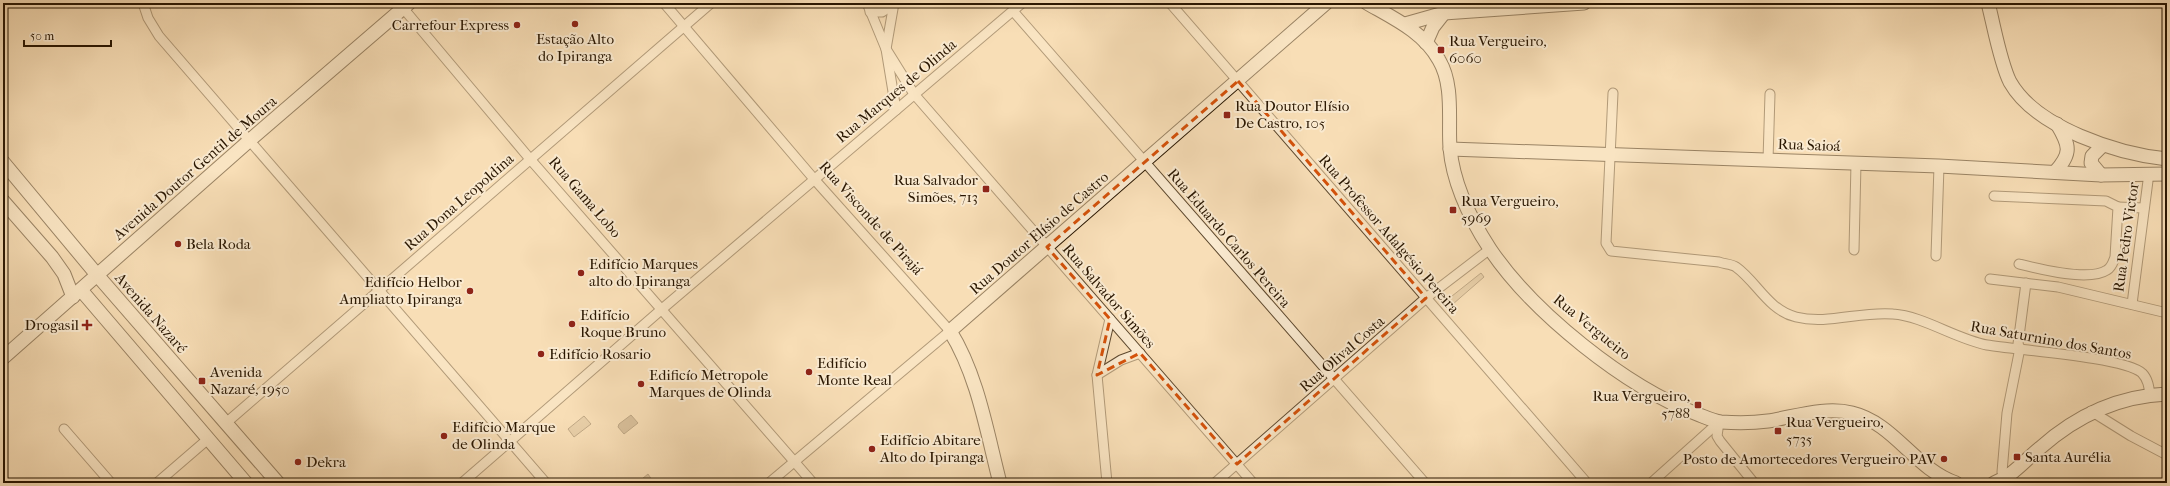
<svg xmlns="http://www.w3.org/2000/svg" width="2170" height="486" font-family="'IM FELL French Canon',serif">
  <rect width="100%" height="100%" fill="#f8deb7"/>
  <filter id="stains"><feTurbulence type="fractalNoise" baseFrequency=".005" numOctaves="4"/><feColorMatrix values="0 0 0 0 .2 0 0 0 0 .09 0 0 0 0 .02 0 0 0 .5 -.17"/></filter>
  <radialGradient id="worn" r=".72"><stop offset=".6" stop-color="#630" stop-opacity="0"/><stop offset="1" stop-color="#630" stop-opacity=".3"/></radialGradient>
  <g fill="#d5bc98" stroke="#7f694c">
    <path d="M1481 273 1484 277 1453 304 1447 300Z"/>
    <path d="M584 416 591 424 574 437 568 429Z"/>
  </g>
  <g fill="#b29a79" stroke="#7b6549">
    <path d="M631 415 638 423 624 434 618 427 619 424Z"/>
    <path d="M648 474 654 483H637Z"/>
  </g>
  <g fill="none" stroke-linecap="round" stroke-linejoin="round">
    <defs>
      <g id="street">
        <path d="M143 3 148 18 159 36 546 483"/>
        <path d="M664 3 814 179 950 331 769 483"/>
        <path d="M867 3 886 49 914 94 1253 483"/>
        <path d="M894 3 886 49 896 110"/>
        <path d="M1170 3 1587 483"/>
        <path d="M403 8 530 159 813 483"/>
        <path d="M1013 11 1425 483"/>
        <path d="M870 12H882L893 5"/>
        <path d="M1613 93 1606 243 1611 251 1719 262C1724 264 1732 264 1736 267 1757 282 1768 310 1796 317 1828 325 1860 311 1893 314 1923 316 1956 339 1987 345 2016 350 2124 357 2142 373 2148 379 2149 387 2150 395"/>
        <path d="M1768 160 1770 94"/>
        <path d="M1994 196 2106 201 2118 207 2115 257C2113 262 2112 267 2107 270 2089 282 2039 269 2019 264"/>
        <path d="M2118 207 2144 208"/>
        <path d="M1854 250 1856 163"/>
        <path d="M1936 256 1939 166"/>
        <path d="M1990 279 2058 287 2167 313"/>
        <path d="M2132 304 2149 173"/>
        <path d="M1097 375 1121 360 1140 353"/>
        <path d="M2091 411 2131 436 2167 455"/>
        <path d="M1719 422 1717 436 1720 441 1754 483"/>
        <path d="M226 423 711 3"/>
        <path d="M64 429 111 483"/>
        <path d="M2004 479 2002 472 2007 413 2020 348 2018 344 2026 283"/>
        <path d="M157 483 208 439"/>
        <path d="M462 483 662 309 1022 3"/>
        <path d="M1107 483 1097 375 1110 319"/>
        <path d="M1215 483 1426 298 1490 249"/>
        <path d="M1651 483 1719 422"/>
      </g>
      <g id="secondary">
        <path d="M1367 3C1393 18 1424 32 1439 60 1454 85 1448 120 1450 148 1453 183 1471 220 1490 249 1533 313 1626 387 1697 414 1705 417 1713 421 1721 422 1737 423 1753 423 1768 421 1794 417 1825 406 1852 413 1894 423 1915 469 1956 483"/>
        <path d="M1988 3C1994 26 2000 62 2010 82 2036 128 2118 154 2167 159"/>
        <path d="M1405 24 1444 13 1584 3"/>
        <path d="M1426 43 1433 27 1444 13"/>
        <path d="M1450 149 1939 166 2101 175 2167 174"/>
        <path d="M3 162 98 276 278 483"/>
        <path d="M2055 172C2072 153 2070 146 2057 124"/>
        <path d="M2101 175 2091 163 2092 156 2102 146"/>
        <path d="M3 201 52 257 64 274 73 297"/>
        <path d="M81 290 246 483"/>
        <path d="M3 358 250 140 409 3"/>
        <path d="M1000 483C987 433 978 376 950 331L1326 3"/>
        <path d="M1994 483C2014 475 2024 461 2040 448 2076 416 2118 396 2167 394"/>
      </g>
    </defs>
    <use href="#street" stroke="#5d482e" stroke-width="11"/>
    <use href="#secondary" stroke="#291601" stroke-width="15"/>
    <use href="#street" stroke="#faead0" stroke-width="9"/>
    <use href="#secondary" stroke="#faead0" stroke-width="13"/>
  </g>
  <path d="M0 0H2170V486H0ZM1238 81 1426 298 1237 464 1140 353 1097 375 1110 319 1047 247Z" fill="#f8deb7" fill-opacity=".55" fill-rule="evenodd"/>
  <path fill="none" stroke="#d5520b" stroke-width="3" stroke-dasharray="8 5" stroke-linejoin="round" d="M1238 81 1426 298 1237 464 1140 353 1097 375 1110 319 1047 247Z"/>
  <g fill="#8f2418" stroke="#faead0" stroke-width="1.5">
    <circle cx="575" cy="24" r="4"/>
    <circle cx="517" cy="25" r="4"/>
    <rect x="1437" y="46" width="8" height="8" rx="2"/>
    <rect x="1223" y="111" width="8" height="8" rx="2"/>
    <rect x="982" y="185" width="8" height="8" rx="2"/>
    <rect x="1449" y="206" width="8" height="8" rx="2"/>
    <circle cx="178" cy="244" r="4"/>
    <circle cx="581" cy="273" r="4"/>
    <circle cx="470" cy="291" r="4"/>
    <circle cx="572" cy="324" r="4"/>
    <path d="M85 319h4v4h4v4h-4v4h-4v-4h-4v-4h4z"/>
    <circle cx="541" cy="354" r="4"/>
    <circle cx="809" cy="372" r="4"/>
    <rect x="198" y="377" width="8" height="8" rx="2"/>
    <circle cx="641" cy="384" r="4"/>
    <rect x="1694" y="401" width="8" height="8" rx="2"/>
    <rect x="1774" y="427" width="8" height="8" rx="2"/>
    <circle cx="444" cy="436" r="4"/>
    <circle cx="872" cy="449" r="4"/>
    <rect x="2013" y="453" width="8" height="8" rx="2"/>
    <circle cx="1944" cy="459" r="4"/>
    <circle cx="298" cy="462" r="4"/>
  </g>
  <g text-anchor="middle" stroke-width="4" stroke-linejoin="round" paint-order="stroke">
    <g font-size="15" fill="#291601" stroke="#faead0" text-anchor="start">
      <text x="509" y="30" text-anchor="end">Carrefour Express</text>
      <text x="575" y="44" text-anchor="middle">Estação Alto<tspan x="575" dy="17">do Ipiranga</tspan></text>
      <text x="1449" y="46">Rua Vergueiro,<tspan x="1449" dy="17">6060</tspan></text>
      <text x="1235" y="111">Rua Doutor Elísio<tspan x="1235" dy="17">De Castro, 105</tspan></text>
      <text x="978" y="185" text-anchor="end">Rua Salvador<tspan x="978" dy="17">Simões, 713</tspan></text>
      <text x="1461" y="206">Rua Vergueiro,<tspan x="1461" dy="17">5969</tspan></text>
      <text x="186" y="249">Bela Roda</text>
      <text x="589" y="269">Edifício Marques<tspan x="589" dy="17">alto do Ipiranga</tspan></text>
      <text x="462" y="287" text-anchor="end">Edifício Helbor<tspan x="462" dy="17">Ampliatto Ipiranga</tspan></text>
      <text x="580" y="320">Edifício<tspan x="580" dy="17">Roque Bruno</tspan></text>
      <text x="79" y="330" text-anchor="end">Drogasil</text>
      <text x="549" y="359">Edifício Rosario</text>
      <text x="817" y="368">Edifício<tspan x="817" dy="17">Monte Real</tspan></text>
      <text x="210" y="377">Avenida<tspan x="210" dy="17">Nazaré, 1950</tspan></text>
      <text x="649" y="380">Edificío Metropole<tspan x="649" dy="17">Marques de Olinda</tspan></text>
      <text x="1690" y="401" text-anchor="end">Rua Vergueiro,<tspan x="1690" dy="17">5788</tspan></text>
      <text x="1786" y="427">Rua Vergueiro,<tspan x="1786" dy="17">5735</tspan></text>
      <text x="452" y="432">Edifício Marque<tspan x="452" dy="17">de Olinda</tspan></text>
      <text x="880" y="445">Edifício Abitare<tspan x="880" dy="17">Alto do Ipiranga</tspan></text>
      <text x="2025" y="462">Santa Aurélia</text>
      <text x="1936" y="464" text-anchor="end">Posto de Amortecedores Vergueiro PAV</text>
      <text x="306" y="467">Dekra</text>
    </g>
    <g font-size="15" fill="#291601" stroke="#faead0">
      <text transform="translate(896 91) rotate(-40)" y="5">Rua Marques de Olinda</text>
      <text transform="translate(1809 145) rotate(2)" y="5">Rua Saioá</text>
      <text transform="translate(195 168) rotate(-41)" y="5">Avenida Doutor Gentil de Moura</text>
      <text transform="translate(585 197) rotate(49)" y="5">Rua Gama Lobo</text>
      <text transform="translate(459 202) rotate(-41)" y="5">Rua Dona Leopoldina</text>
      <text transform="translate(871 218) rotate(48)" y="5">Rua Visconde de Pirajá</text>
      <text transform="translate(1039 233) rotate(-41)" y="5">Rua Doutor Elísio de Castro</text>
      <text transform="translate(1389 234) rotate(49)" y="5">Rua Professor Adalgésio Pereira</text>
      <text transform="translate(2126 237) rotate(-82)" y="5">Rua Pedro Victor</text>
      <text transform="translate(1229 238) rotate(49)" y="5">Rua Eduardo Carlos Pereira</text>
      <text transform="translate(1109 296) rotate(49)" y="5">Rua Salvador Simões</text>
      <text transform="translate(151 313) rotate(49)" y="5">Avenida Nazaré</text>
      <text transform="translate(1592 327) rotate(39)" y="5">Rua Vergueiro</text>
      <text transform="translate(2051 340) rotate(10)" y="5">Rua Saturnino dos Santos</text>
      <text transform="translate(1342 354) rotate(-41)" y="5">Rua Olival Costa</text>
    </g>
  </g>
  <rect width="2170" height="486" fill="none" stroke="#f8deb7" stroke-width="16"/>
  <rect x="4" y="4" width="2162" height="478" fill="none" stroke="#291601" stroke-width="2"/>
  <rect x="8" y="8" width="2154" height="470" fill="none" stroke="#291601"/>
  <path d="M24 40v6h87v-6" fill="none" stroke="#291601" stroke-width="2"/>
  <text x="30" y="40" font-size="12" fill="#291601" stroke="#faead0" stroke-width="3" paint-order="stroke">50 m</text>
  <rect width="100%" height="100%" filter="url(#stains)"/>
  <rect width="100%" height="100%" fill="url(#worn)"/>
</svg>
